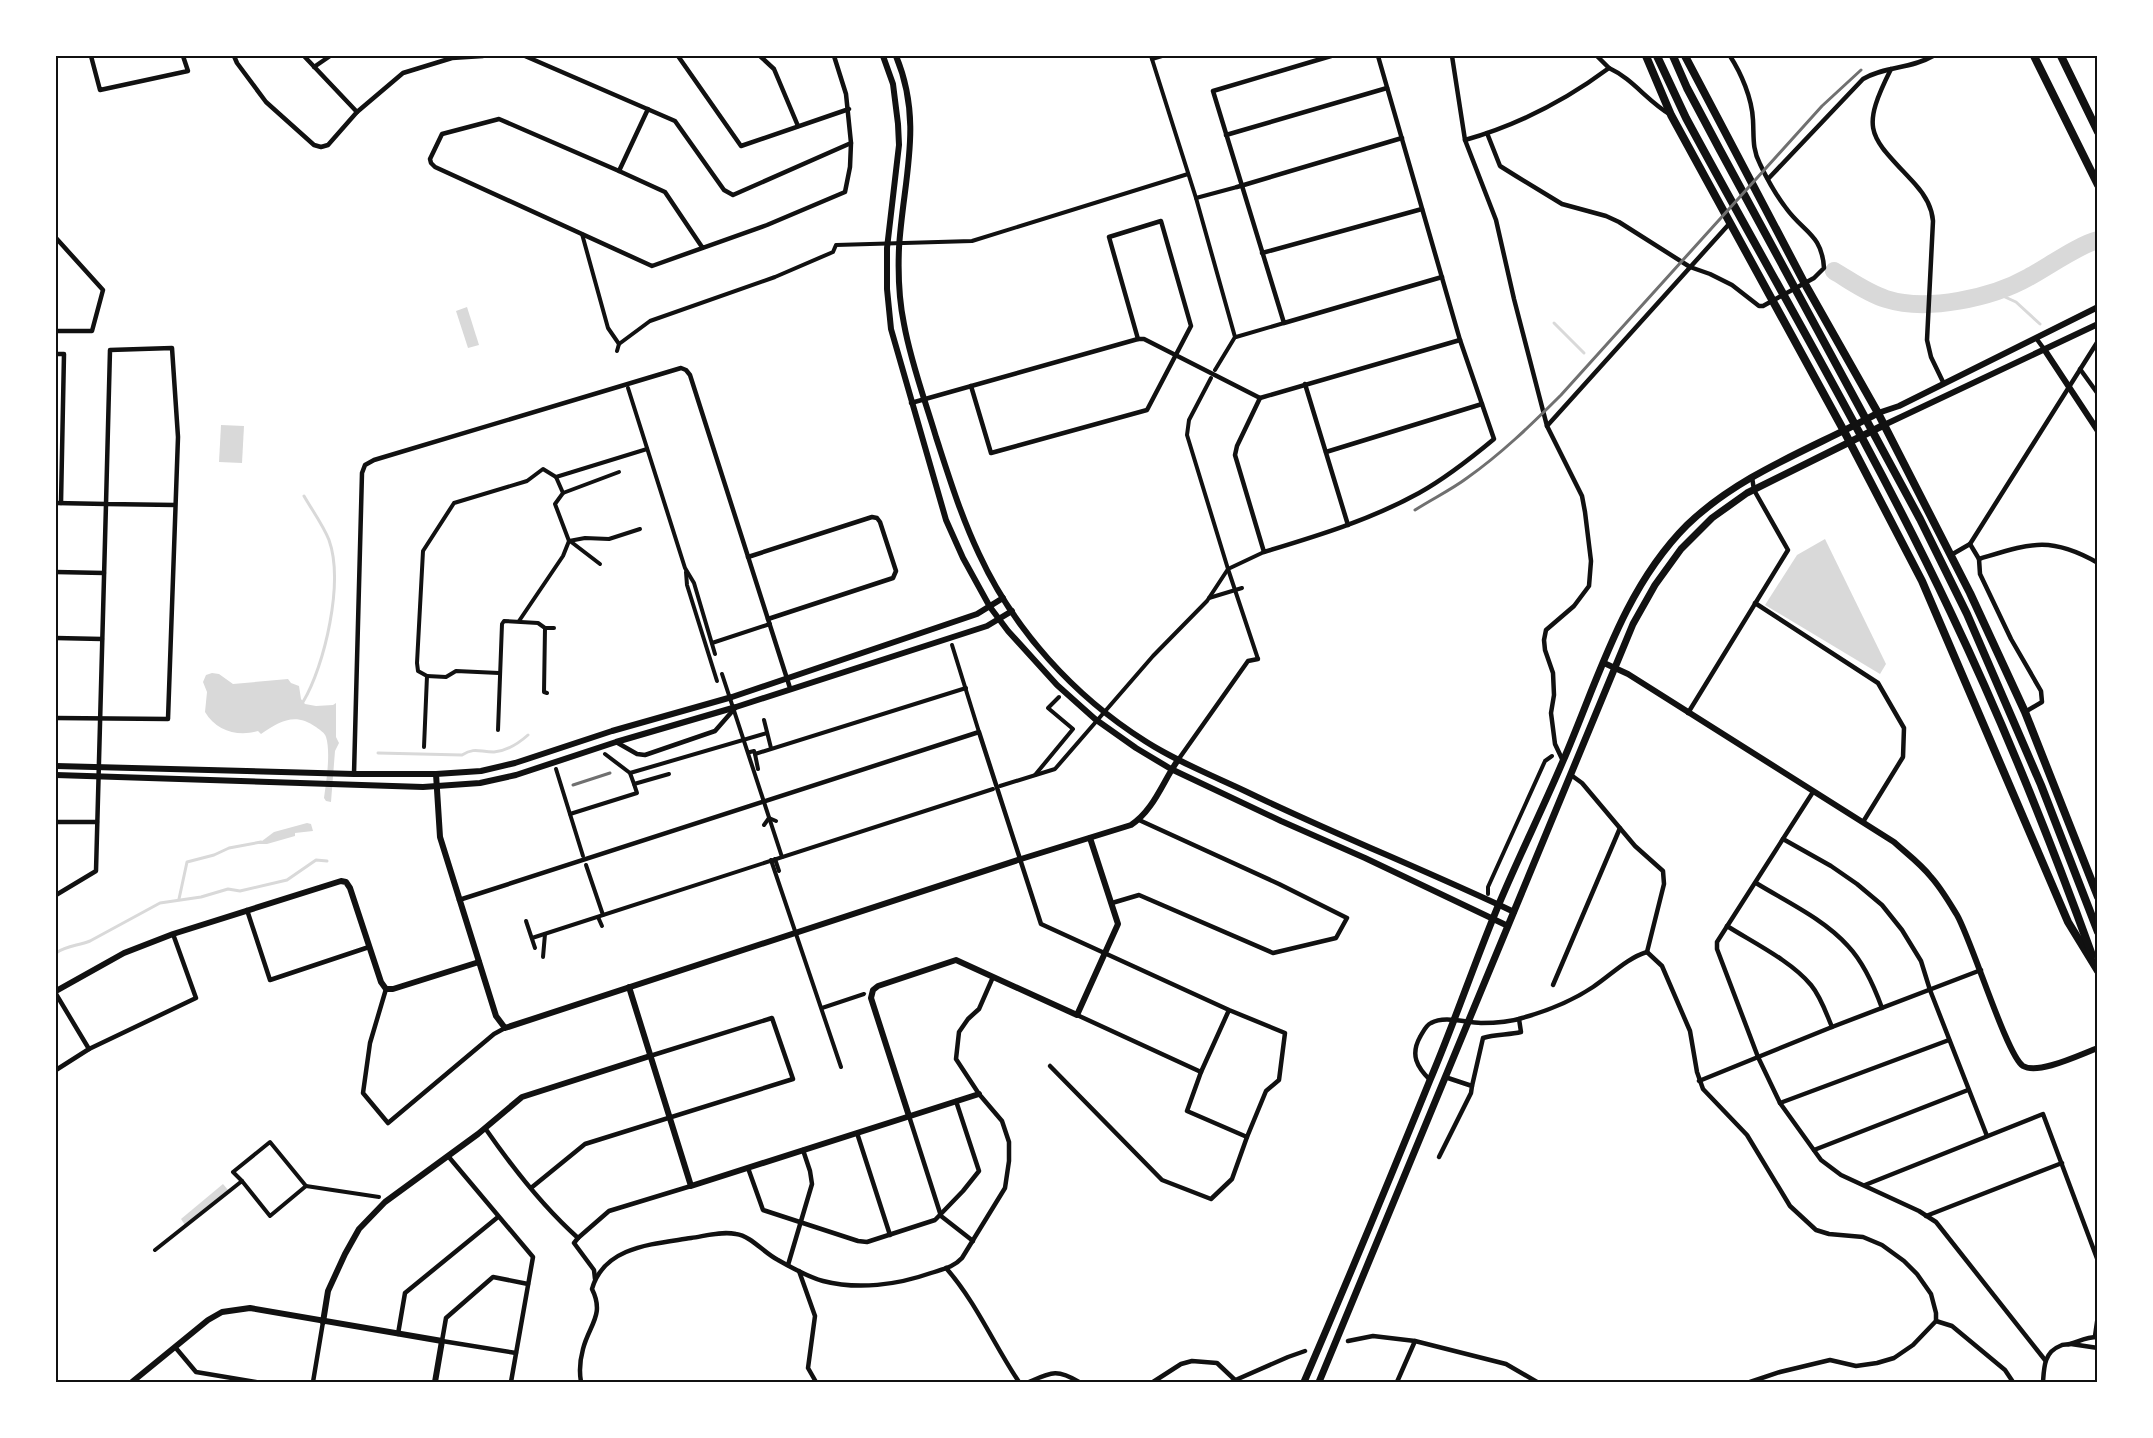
<svg xmlns="http://www.w3.org/2000/svg" width="2153" height="1438" font-family="'Nunito Sans',sans-serif">
  <rect width="100%" height="100%" fill="#fff"/>
  <g fill="#d9d9d9">
    <path d="M467 307 479 345 468 348 456 311Z"/>
    <path d="M221 425 244 426 242 463 219 462Z"/>
    <path d="M1825 539 1886 664 1880 674 1765 605 1797 555Z"/>
    <path d="M212 673 219 674 233 684 288 679 291 683 299 686 301 699 305 704 316 706 333 705 336 703V737L339 743 335 751 331 802 326 801 324 798C326 784 331 752 326 737 325 733 320 730 316 727 295 712 280 721 261 734L258 731C238 737 216 731 205 712L207 692 203 682 206 675Z"/>
    <path d="M307 823 311 824 313 831 295 833V836L267 844H258L274 832Z"/>
    <path d="M223 1184 228 1190 185 1225 181 1219Z"/>
  </g>
  <g fill="none" stroke-linecap="round" stroke-linejoin="round">
    <g stroke="#d9d9d9" stroke-width="3">
      <path d="M1994 292 2016 302 2040 324"/>
      <path d="M1554 323 1584 353"/>
      <path d="M303 702C325 665 344 582 329 540 323 525 312 510 304 496"/>
      <path d="M378 753 462 755C475 747 479 752 494 752 506 751 519 743 528 735"/>
      <path d="M179 899 187 862 214 855 229 848 261 842"/>
      <path d="M56 953C67 945 78 946 90 941L160 903 201 897 228 889 240 891 287 880 316 860 327 861"/>
    </g>
    <path stroke="#d9d9d9" stroke-width="18" d="M1834 271C1851 281 1867 293 1886 299 1927 312 1992 298 2029 277 2046 268 2080 244 2098 240"/>
    <g stroke="#111" stroke-width="4">
      <path d="M1151 56 1196 198 1235 337 1215 370"/>
      <path d="M1152 59 1162 56"/>
      <path d="M1196 198 1237 187"/>
      <path d="M582 234 608 328 619 344 617 351"/>
      <path d="M1236 337 1284 323"/>
      <path d="M619 344 650 321 775 277 833 252 836 245 972 241 1188 174"/>
      <path d="M628 388 685 568 694 583 715 654"/>
      <path d="M563 493 619 472"/>
      <path d="M569 541 585 538 609 539 640 529"/>
      <path d="M570 541 600 564"/>
      <path d="M686 572 687 585 717 681"/>
      <path d="M1209 598 1242 588"/>
      <path d="M519 621 563 556 569 541 555 504 563 493 556 477"/>
      <path d="M545 628H554"/>
      <path d="M712 643 770 624"/>
      <path d="M952 645 979 732"/>
      <path d="M1258 659 1228 569 1264 552"/>
      <path d="M722 674 782 857"/>
      <path d="M427 676 446 677 456 671 499 673"/>
      <path d="M764 720 771 748"/>
      <path d="M498 730 502 624 504 621 538 623 545 628 544 692 547 693"/>
      <path d="M424 747 427 676 418 671 417 663 423 551 454 503 527 481 543 469 556 477 647 449"/>
      <path d="M750 752 754 751 755 754 966 688"/>
      <path d="M605 754 630 773 634 784"/>
      <path d="M755 754 758 769"/>
      <path d="M556 769 583 856"/>
      <path d="M630 773 767 733"/>
      <path d="M1035 775 1073 729 1048 708 1059 697"/>
      <path d="M1000 786 1055 769 1153 656 1207 601 1228 569 1187 435 1189 420 1211 378"/>
      <path d="M570 814 637 793 634 784 669 774"/>
      <path d="M764 825 769 818 776 821"/>
      <path d="M775 859 779 871"/>
      <path d="M771 860 841 1067"/>
      <path d="M586 865 603 915"/>
      <path d="M1488 894V887L1545 761 1552 756"/>
      <path d="M598 917 602 926"/>
      <path d="M526 921 535 948"/>
      <path d="M532 938 993 789"/>
      <path d="M543 957 545 934"/>
      <path d="M822 1008 864 994"/>
      <path d="M242 1181 233 1172 270 1142 306 1186"/>
      <path d="M155 1250 242 1181 270 1216 306 1186 379 1197"/>
    </g>
    <g stroke="#111" stroke-width="4.5">
      <path d="M91 56 100 90 188 71 183 56"/>
      <path d="M234 56 237 63 266 102 314 145 321 147 328 145 357 112 403 73 452 58 483 56"/>
      <path d="M304 56 357 112"/>
      <path d="M525 56 675 121 724 190 733 195 851 143 846 94 834 56"/>
      <path d="M678 56 741 146 849 109"/>
      <path d="M760 56 774 69 798 126"/>
      <path d="M1331 56 1213 91 1284 323 1442 277"/>
      <path d="M1452 56 1465 140 1496 220 1514 299 1547 426 1582 496 1585 512 1591 561 1589 586 1574 606 1546 630 1544 640 1545 650 1553 673 1554 695 1551 713 1555 744 1563 761"/>
      <path d="M314 67 330 56"/>
      <path d="M1609 68C1633 79 1648 102 1671 115"/>
      <path d="M1891 69C1859 133 1870 135 1915 184 1925 195 1932 206 1933 221L1927 340 1931 357 1944 384"/>
      <path d="M1487 133 1500 166 1516 176 1562 204 1606 216 1619 222 1690 267 1710 274 1732 285 1759 306H1763L1814 278 1824 268C1822 234 1803 232 1786 208 1776 195 1767 179 1760 164 1752 149 1754 137 1753 120 1752 98 1741 73 1730 56"/>
      <path d="M1226 135 1387 88"/>
      <path d="M1465 140C1518 125 1566 100 1609 68L1597 56"/>
      <path d="M619 171 648 109"/>
      <path d="M1768 179 1863 79C1885 66 1911 69 1933 56"/>
      <path d="M1237 187 1402 138"/>
      <path d="M56 238 103 290 92 331H56"/>
      <path d="M702 247 665 192 619 171 499 119 442 134 430 159 431 163 435 167 652 266 767 225 845 192 850 167 851 143"/>
      <path d="M1262 253 1422 209"/>
      <path d="M2036 338 2044 349"/>
      <path d="M56 354H64L61 503"/>
      <path d="M2080 369 2098 394"/>
      <path d="M1305 384 1348 525"/>
      <path d="M971 386 991 453 1147 410 1191 326 1161 221 1109 237 1138 339"/>
      <path d="M1260 398 1237 446 1235 455 1264 552C1317 536 1370 520 1419 493 1446 478 1470 459 1494 439L1460 340 1378 56"/>
      <path d="M911 403 1138 339H1144L1260 398 1460 340"/>
      <path d="M1547 426 1730 223"/>
      <path d="M1326 452 1482 404"/>
      <path d="M56 503 106 504 96 871 56 895"/>
      <path d="M1970 544 2098 341"/>
      <path d="M1951 555 1970 544 1979 559C2029 544 2049 535 2098 563"/>
      <path d="M748 557 872 517 877 518 880 522 896 571 893 578 768 619"/>
      <path d="M1979 559 1980 574 2011 639 2041 691 2042 702 2025 712"/>
      <path d="M56 572 104 573"/>
      <path d="M1755 603 1878 683 1904 728 1903 757 1863 822"/>
      <path d="M56 638 102 639"/>
      <path d="M1688 713 1788 550 1754 490 1752 477"/>
      <path d="M56 718 168 719 178 437 172 348 110 350 106 504 175 505"/>
      <path d="M616 742 637 754 645 755 715 731 736 707"/>
      <path d="M1178 760 1248 661 1258 659"/>
      <path d="M354 774 362 473 365 465 374 460 681 368 686 370 690 375 790 688"/>
      <path d="M1571 775 1582 783 1635 846 1663 871 1664 884 1647 952"/>
      <path d="M1813 792 1717 942V949L1758 1057 1780 1103 1821 1160 1841 1175 1919 1211 1936 1222 2045 1360"/>
      <path d="M56 822H97"/>
      <path d="M1783 839 1831 866 1857 884 1882 905 1902 930 1921 961 1930 990 1987 1136"/>
      <path d="M1756 883C1787 902 1824 919 1848 946 1864 963 1874 986 1882 1008"/>
      <path d="M459 900 979 732 1041 924 1229 1010 1285 1033 1279 1080 1266 1091 1247 1137 1187 1111 1201 1072 1229 1010"/>
      <path d="M1112 903 1139 895 1273 953 1336 938 1347 918 1279 884 1139 820"/>
      <path d="M247 910 270 980 369 947"/>
      <path d="M1727 926C1754 943 1791 961 1811 985 1821 997 1826 1013 1832 1027"/>
      <path d="M1647 952 1662 966 1690 1031 1697 1072 1703 1089 1747 1135 1790 1206 1816 1230 1829 1234 1863 1237 1882 1245 1904 1261 1917 1274 1931 1294 1936 1313V1321L1913 1345 1894 1358 1877 1363 1856 1366 1830 1360 1780 1372 1750 1382"/>
      <path d="M1553 985 1620 828"/>
      <path d="M386 989 370 1043 363 1093 388 1123 494 1034 505 1028"/>
      <path d="M56 994 89 1049"/>
      <path d="M1077 1015 1201 1072"/>
      <path d="M1050 1066 1162 1180 1211 1199 1232 1179 1247 1137"/>
      <path d="M56 1070 89 1049 196 998 173 934"/>
      <path d="M1430 1080C1417 1067 1410 1055 1420 1037 1423 1032 1426 1025 1431 1023 1445 1015 1466 1023 1481 1023 1494 1023 1510 1022 1522 1018 1547 1011 1572 1001 1593 987 1611 975 1627 958 1647 952"/>
      <path d="M1699 1081 1832 1027 1981 970"/>
      <path d="M1472 1086 1483 1038C1495 1034 1509 1035 1521 1032L1519 1019"/>
      <path d="M1780 1103 1949 1040"/>
      <path d="M909 1116 941 1216 973 1241"/>
      <path d="M485 1128C512 1167 542 1206 578 1238L609 1211 691 1186"/>
      <path d="M857 1133 890 1235"/>
      <path d="M1814 1150 1968 1090"/>
      <path d="M448 1156 533 1257 511 1382"/>
      <path d="M1439 1157 1471 1093 1472 1086 1445 1077"/>
      <path d="M748 1168 763 1210 858 1241 867 1242 935 1220 963 1191 979 1171 956 1101"/>
      <path d="M1865 1185 2043 1114 2098 1261"/>
      <path d="M531 1188 585 1144 793 1079 772 1018 650 1056"/>
      <path d="M1926 1216 2062 1163"/>
      <path d="M578 1238 574 1243 594 1270 595 1279"/>
      <path d="M788 1265 812 1184 810 1171 803 1150"/>
      <path d="M946 1268C976 1302 994 1345 1019 1382"/>
      <path d="M799 1271 815 1316 808 1368 816 1382"/>
      <path d="M1936 1321 1952 1326 2005 1370 2013 1382"/>
      <path d="M398 1334 405 1293 498 1217"/>
      <path d="M2095 1336 2098 1315"/>
      <path d="M1348 1341 1373 1336 1415 1341 1506 1364 1537 1382"/>
      <path d="M2071 1344 2098 1348"/>
      <path d="M175 1347 196 1372 256 1382"/>
      <path d="M516 1353 442 1341 446 1318 493 1277 528 1284"/>
      <path d="M313 1382 323 1322"/>
      <path d="M581 1382C579 1371 580 1360 583 1349 589 1325 605 1315 592 1289 604 1246 654 1244 691 1238 705 1236 721 1231 736 1234 751 1236 764 1253 778 1260 792 1268 808 1277 823 1281 858 1290 897 1285 931 1273 943 1269 954 1267 962 1258L1005 1188 1009 1161V1142L1002 1121 979 1094 956 1059 959 1032 968 1019 979 1009 993 977"/>
      <path d="M1029 1382C1052 1372 1057 1369 1079 1382"/>
      <path d="M1153 1382 1181 1364 1192 1361 1217 1363 1235 1380"/>
      <path d="M1231 1382 1288 1357 1305 1351"/>
      <path d="M1397 1382 1415 1341"/>
      <path d="M2043 1382C2044 1368 2044 1352 2060 1346 2063 1344 2067 1345 2070 1344 2080 1341 2086 1337 2098 1337"/>
    </g>
    <g stroke="#111" stroke-width="6">
      <path d="M883 56 893 84 898 124 899 145 887 248V289L891 329 946 520 963 558 990 607 1008 631 1057 685 1095 719 1136 748 1171 769 1281 821 1365 858 1508 926"/>
      <path d="M896 56C924 123 903 180 899 248 898 272 899 300 904 324 911 363 925 400 936 437 949 477 961 516 979 554 1014 630 1074 696 1145 741 1176 761 1211 775 1245 791 1334 834 1425 870 1514 912"/>
      <path d="M2044 349 2098 431"/>
      <path d="M1878 413 1899 406 2098 307"/>
      <path d="M1884 425 2098 324"/>
      <path d="M1604 663 1628 674 1894 842C1906 853 1921 864 1931 877 1941 888 1949 902 1957 915 1972 941 2007 1056 2023 1066 2039 1075 2081 1054 2098 1048"/>
      <path d="M56 766 354 774H436L481 771 515 763 612 731 732 697 977 614 1003 598"/>
      <path d="M436 774 440 837 496 1016 505 1028 1021 859 1131 825C1154 810 1163 781 1178 760"/>
      <path d="M56 775 423 787 480 783 516 775 616 742 736 707 987 626 1012 611"/>
      <path d="M629 987 691 1186 979 1094"/>
      <path d="M56 991 124 953 173 934 341 881 346 882 350 888 381 982 386 989H393L479 962"/>
      <path d="M909 1116 871 998 873 990 878 986 956 960 1077 1015 1118 924 1090 838"/>
      <path d="M323 1322 328 1291 345 1254 359 1229 385 1202 478 1134 522 1097 650 1056"/>
      <path d="M132 1382 208 1320 222 1312 250 1308 442 1341 435 1382"/>
    </g>
    <g stroke="#111" stroke-width="7">
      <path d="M1304 1382C1347 1282 1389 1181 1430 1080 1453 1026 1472 970 1494 916 1515 864 1541 813 1563 761 1598 680 1623 589 1687 525 1741 473 1814 448 1878 413"/>
      <path d="M1319 1382 1633 624 1655 585 1681 549 1712 518 1747 493 1884 425"/>
    </g>
    <g stroke="#111" stroke-width="8">
      <path d="M1646 56 1671 115 1844 431 1922 581 2068 922 2098 971"/>
      <path d="M1657 56 1686 118C1775 283 1871 444 1951 613 2004 724 2050 839 2092 955"/>
      <path d="M1673 56 1687 88 1720 150 1920 519 1967 614 2041 785 2098 932"/>
      <path d="M1685 56 1805 284 1878 413 1970 593 2025 712 2098 897"/>
    </g>
    <g stroke="#111" stroke-width="8">
      <path d="M2034 56 2098 185"/>
      <path d="M2061 56 2098 132"/>
    </g>
    <g stroke="#707070" stroke-width="3">
      <path d="M1415 510C1432 499 1451 490 1467 478 1501 454 1531 425 1561 395L1822 106 1861 70"/>
      <path d="M573 785 610 773"/>
    </g>
  </g>
  <rect width="2153" height="1438" fill="none" stroke="#ffffff" stroke-width="114"/>
  <rect x="57" y="57" width="2039" height="1324" fill="none" stroke="#111" stroke-width="2"/>
</svg>
